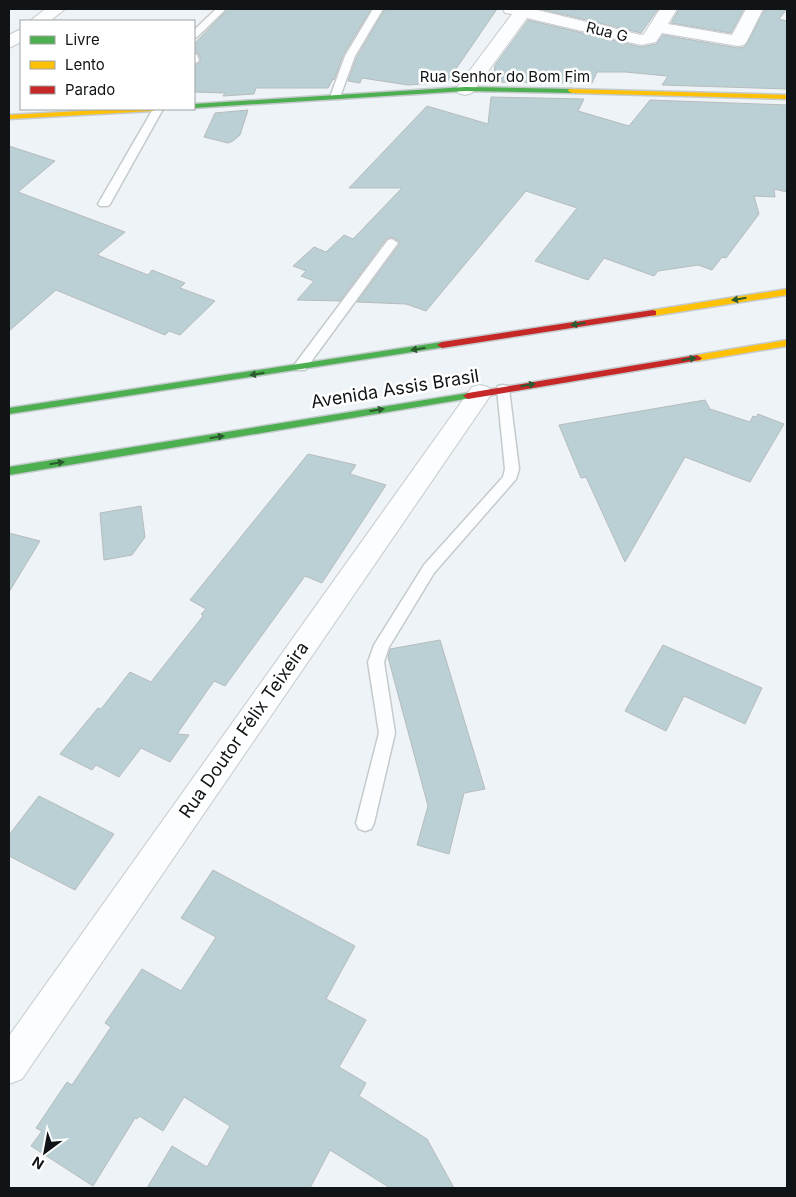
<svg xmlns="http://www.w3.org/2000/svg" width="796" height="1197" font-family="Inter,sans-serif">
  <rect width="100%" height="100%" fill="#edf3f6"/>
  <g fill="#bad0d4" stroke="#b7bcbd">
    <path d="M228 9H371L343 55 334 80 333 79 328 88H256L254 94 223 96 225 93 194 92V66L201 60 199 54 194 52V44Z"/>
    <path d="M385 9H497L447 82 408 85 362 78 360 83 348 81 357 57Z"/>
    <path d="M540 9H658L641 33Z"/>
    <path d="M679 9H744L731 33 671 23Z"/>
    <path d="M765 9H787L779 19 787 21V89L662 85 668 76 625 72H597L592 83 493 82 495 65 528 20 641 47 656 44 663 35 738 48 744 47 748 42Z"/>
    <path d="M491 97 584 99 578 111 629 126 650 100 787 105V192L774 189 775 197 754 196 759 214 726 258 722 257 712 270 698 265 658 271 654 276 604 258 588 280 535 261 577 208 526 191 426 311 406 304 357 302 400 244 399 241 392 237 386 239 340 301 297 300 314 281 301 276 306 271 293 266 314 247 326 252 344 235 353 239 402 188H349L427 106 488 124Z"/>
    <path d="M248 110 240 135 233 141 228 143 204 137 215 113Z"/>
    <path d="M9 146 55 161 18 192 125 232 97 255 148 275 152 270 185 283 180 288 215 301 180 335 169 331 165 335 56 290 9 331Z"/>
    <path d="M705 400 710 409 750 422 753 416 756 417 758 414 784 424 750 482 685 457 625 562 586 477 581 478 559 425Z"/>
    <path d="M308 454 356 465 350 474 386 485 322 583 305 576 225 686 214 681 177 734 189 735 170 762 141 748 119 777 96 765 92 770 60 754 98 708 101 709 130 672 151 682 203 616 201 614 206 609 190 600Z"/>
    <path d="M141 506 145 537 132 555 104 560 100 513Z"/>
    <path d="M9 533 40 541 9 592Z"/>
    <path d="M440 640 485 789 464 793 449 854 417 845 428 806 388 657 390 649Z"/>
    <path d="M663 645 762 688 745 724 684 696 666 731 625 711Z"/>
    <path d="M39 796 114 834 75 890 9 856V835Z"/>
    <path d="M213 870 355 946 326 999 366 1020 339 1067 366 1083 359 1096 427 1139 454 1188H390L330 1150 310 1188H147L172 1146 207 1167 230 1126 184 1097 163 1131 139 1116 137 1119 135 1118 93 1186 31 1146 42 1131 36 1128 67 1082 72 1085 111 1027 105 1023 142 969 181 991 216 937 181 918Z"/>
  </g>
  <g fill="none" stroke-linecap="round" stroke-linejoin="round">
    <defs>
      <g id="lane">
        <path d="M216 9H226L197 37 194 38V30Z"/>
        <path d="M373 9H383L355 56 340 97 339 99H331L330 97 345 56Z"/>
        <path d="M194 54 197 55 199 61 194 64Z"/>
        <path d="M153 109H163L110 204 108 206H100L98 204Z"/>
        <path d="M392 239 398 243 305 370H295L294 367 295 364 388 240Z"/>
        <path d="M503 385 508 386 509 389 519 469 516 479 434 573 389 647 384 662 395 733 374 823 371 829 365 831 359 829 356 823 379 733 368 662 374 645 424 565 503 477 505 469 497 389 498 386Z"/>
      </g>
      <g id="street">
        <path d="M45 9H65L50 21H30Z"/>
        <path d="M503 9H533L641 35 644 34 660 9H677L668 24 732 35 746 9H763L747 41 744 45 738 46 662 33 656 42 641 45 527 18 472 93 465 95 458 93 456 89 512 14 505 13Z"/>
        <path d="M21 29V42L9 48V35Z"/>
        <path d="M480 385 488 387 492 393 488 399 22 1079 9 1084V1036L472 387Z"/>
      </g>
      <g id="fast">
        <path d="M465 87 572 89 576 91 572 93 465 91 194 108V104Z"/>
        <path d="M442 342 445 343V347L9 414V408Z"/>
        <path d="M468 393 473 396 471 398 9 475V467Z"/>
      </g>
      <g id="slow">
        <path d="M569 89 787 95V99L572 93 568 91Z"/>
        <path d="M116 109H157L153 111 9 119V115Z"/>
        <path d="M787 289V295L653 316 648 313 653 310Z"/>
        <path d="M787 340V346L697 361 692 358 697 355Z"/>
      </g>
      <g id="jam">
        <path d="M653 310 656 311V315L442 348 437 345 442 342Z"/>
        <path d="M697 355 702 358 700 360 468 399 463 396 468 393Z"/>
      </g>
    </defs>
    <use href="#lane" stroke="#c5cacd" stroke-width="3"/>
    <use href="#street" stroke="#c5cacd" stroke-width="2"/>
    <use href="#fast" stroke="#c5cacd" stroke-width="3"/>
    <use href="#slow" stroke="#c5cacd" stroke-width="3"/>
    <use href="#jam" stroke="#c5cacd" stroke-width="3"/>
    <use href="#lane" fill="#fcfdfe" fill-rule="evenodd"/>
    <use href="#street" fill="#fcfdfe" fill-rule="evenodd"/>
    <use href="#fast" fill="#4caf50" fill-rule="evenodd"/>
    <use href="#slow" fill="#ffc107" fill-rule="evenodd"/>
    <use href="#jam" fill="#c62828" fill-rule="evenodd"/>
  </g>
  <defs><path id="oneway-solid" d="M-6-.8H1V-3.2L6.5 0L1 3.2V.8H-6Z" transform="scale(1.25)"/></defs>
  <g fill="#2b5a30">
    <use href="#oneway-solid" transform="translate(739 299) rotate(171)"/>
    <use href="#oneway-solid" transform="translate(578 324) rotate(171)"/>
    <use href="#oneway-solid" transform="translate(418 349) rotate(171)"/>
    <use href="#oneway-solid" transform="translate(689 359) rotate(-9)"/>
    <use href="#oneway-solid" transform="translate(257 374) rotate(171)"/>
    <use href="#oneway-solid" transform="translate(528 385) rotate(-9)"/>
    <use href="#oneway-solid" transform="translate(377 410) rotate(-9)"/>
    <use href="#oneway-solid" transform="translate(217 437) rotate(-9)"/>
    <use href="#oneway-solid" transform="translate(57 463) rotate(-9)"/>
  </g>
  <g text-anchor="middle" stroke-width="5" stroke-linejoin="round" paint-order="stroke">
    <g font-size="15" fill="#101416" stroke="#fff">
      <text transform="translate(607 32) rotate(14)" y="5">Rua G</text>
      <text x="505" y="82">Rua Senhor do Bom Fim</text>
    </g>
    <g font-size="18" fill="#101416" stroke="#fff">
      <text transform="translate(395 389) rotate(-9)" y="6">Avenida Assis Brasil</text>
      <text transform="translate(244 730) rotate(-55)" y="6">Rua Doutor Félix Teixeira</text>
    </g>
  </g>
  <rect width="796" height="1197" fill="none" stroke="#101416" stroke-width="20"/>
  <rect x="20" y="20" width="175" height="90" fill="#ffffff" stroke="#9fa1a2"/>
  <rect x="30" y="36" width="25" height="8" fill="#4caf50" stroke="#9fa1a2"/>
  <text x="65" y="45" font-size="15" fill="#101416">Livre</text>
  <rect x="30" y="61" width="25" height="8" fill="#ffc107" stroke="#9fa1a2"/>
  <text x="65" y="70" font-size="15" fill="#101416">Lento</text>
  <rect x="30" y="86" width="25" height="8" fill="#c62828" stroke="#9fa1a2"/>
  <text x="65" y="95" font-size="15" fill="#101416">Parado</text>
  <g transform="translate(45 1152) rotate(212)" stroke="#ffffff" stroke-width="4" paint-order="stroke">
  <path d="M0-4L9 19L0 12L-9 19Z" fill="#101416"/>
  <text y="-8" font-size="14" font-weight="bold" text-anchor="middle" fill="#101416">N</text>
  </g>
</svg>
